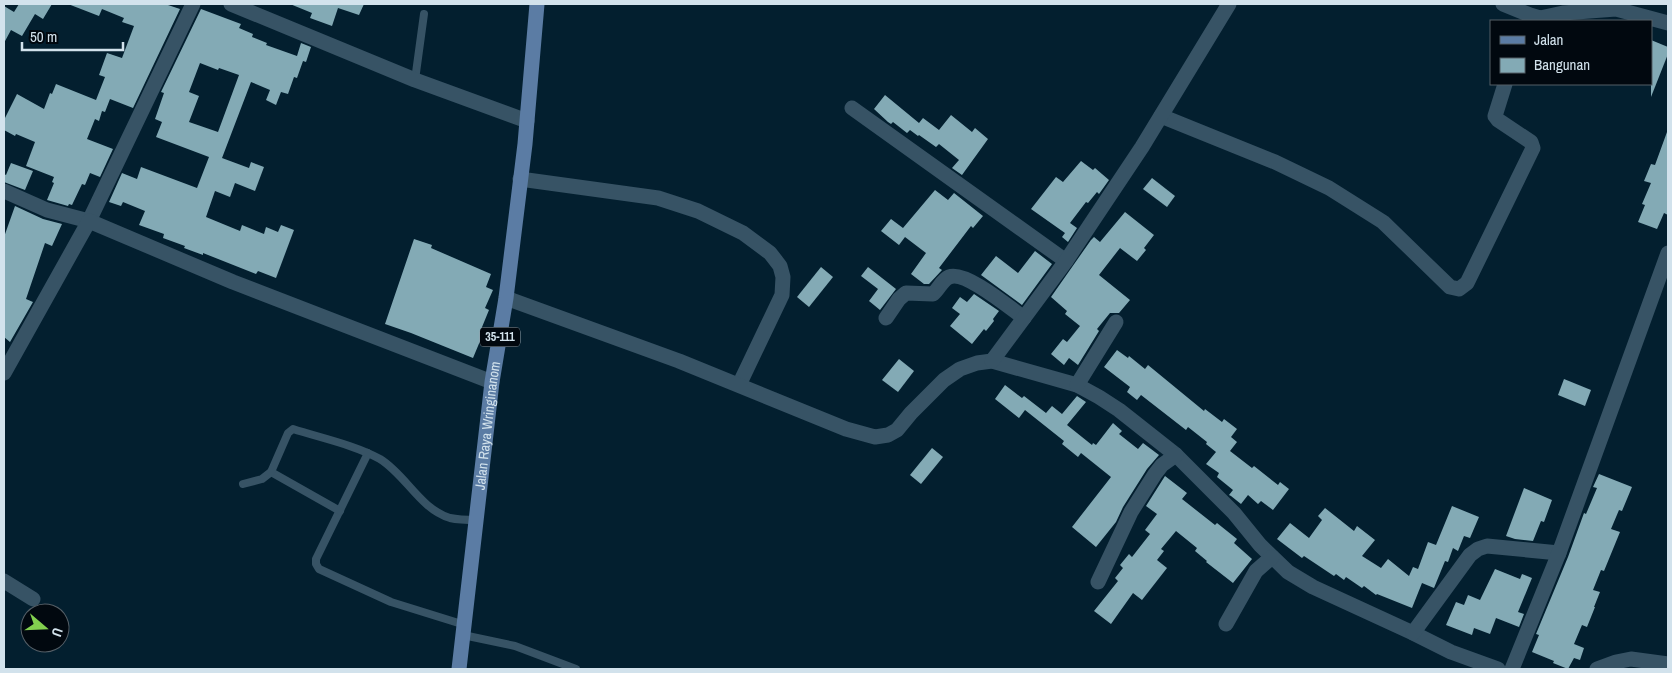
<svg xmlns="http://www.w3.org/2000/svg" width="1672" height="673" font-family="'Archivo Narrow',sans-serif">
  <rect width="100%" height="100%" fill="#031f2f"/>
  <g fill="#83aab5" fill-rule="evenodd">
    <path d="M17 4H52L43 19 35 14 22 36 11 30 4 43V6L14 12 19 4Z"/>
    <path d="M68 4H165L180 9 133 108 110 99 105 112 102 111 99 121 95 119 87 139 113 149 100 177 90 173 85 185 82 184 72 205 69 204 68 206 47 200 54 183 52 182 54 177 26 166 35 142 16 134 15 136 4 130V120L17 94 44 109 50 93 52 94 56 84 96 100 105 77 99 75 107 53 122 58 134 26 122 22 124 18 102 9 99 16Z"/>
    <path d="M290 4H364L359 15 338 8 332 26 310 18 312 13Z"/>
    <path d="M201 9 241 24 239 28 253 34 252 37 267 43 266 45 297 56 301 43 311 47 306 62 303 61 297 78 294 77 288 94 281 92 276 105 266 100 270 90 251 82 222 158 249 168 251 162 264 167 255 191 235 183 230 197 215 191 206 217 240 231 242 225 264 234 266 227 278 232 281 225 294 230 276 278 258 271 256 274 203 253V255L184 248 185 246 163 238 164 234 139 225 145 211 123 202 121 206 109 202 122 173 137 179 141 167 197 188 209 157 156 137 162 122 155 119 164 93 161 92ZM200 63 218 70 219 68 239 75 218 132 189 122 199 96 189 92Z"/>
    <path d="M1651 40 1668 47V54L1651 97Z"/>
    <path d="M885 95 919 123 923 118 939 130 951 115 972 132 975 128 988 139 962 175 952 168 959 160 939 144 936 147 919 135 918 136 910 130 907 133 893 122 891 124 888 122 874 109Z"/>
    <path d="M1667 132 1668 215 1664 213 1657 229 1638 222 1645 205 1642 204 1651 183 1644 181 1651 164 1655 165Z"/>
    <path d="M1081 161 1093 170 1095 168 1109 180 1099 194 1097 192 1088 203 1086 202 1070 223 1077 228 1068 242 1062 237 1065 233 1031 209 1056 177 1063 182Z"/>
    <path d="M11 163 33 171 25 190 4 182V174L6 175Z"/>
    <path d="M1152 178 1175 196 1167 207 1143 189Z"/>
    <path d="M935 190 948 200 954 193 983 216 973 228 971 226 939 268 942 270 929 284H924L911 274 926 253 905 237 899 245 881 231 891 219 903 228Z"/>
    <path d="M15 206 43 219 62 224 52 246 45 243 26 299 33 302 10 342 4 337V237Z"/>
    <path d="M1125 212 1154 235 1144 248 1146 250 1137 261 1120 248 1099 275 1130 300 1119 313H1110L1097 329 1099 331 1078 365 1069 358 1064 365 1051 354 1063 339 1067 342 1080 326 1065 314 1067 311 1051 297 1091 240 1094 237 1100 242Z"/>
    <path d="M414 239 432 245 431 248 491 274 486 287 493 290 485 308 489 310 480 332 483 334 473 358 411 333 385 324Z"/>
    <path d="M1035 251 1052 264 1022 305 981 275 996 256 1018 273Z"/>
    <path d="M821 267 833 277 809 307 797 297Z"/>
    <path d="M868 267 896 289 880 310 869 301 878 289 861 276Z"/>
    <path d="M974 294 999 311 993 319 994 321 986 331 984 329 972 344 950 326 960 314 952 308 960 297 967 302Z"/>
    <path d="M1117 350 1128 358 1129 356 1145 369 1148 365 1204 411 1205 409 1222 422 1224 419 1237 429 1231 437 1237 442 1230 451 1252 468 1254 466 1278 485 1280 482 1289 489 1273 510 1261 501 1258 504 1248 495 1241 504 1231 496 1229 495 1233 490 1217 477 1219 473 1206 464 1216 452 1206 444 1207 442 1188 427 1186 430 1141 395 1137 400 1127 392 1130 387 1104 367Z"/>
    <path d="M899 359 914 371 898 392 882 380Z"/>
    <path d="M1564 379 1591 390 1585 406 1558 395Z"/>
    <path d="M1005 385 1022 398 1024 396 1046 413 1052 406 1062 414 1077 396 1086 402 1067 425 1092 445 1093 443 1096 445 1113 423 1122 431 1119 434 1138 449 1143 443 1159 455 1147 469 1123 507 1116 522 1096 547 1072 527 1111 477 1081 453 1078 457 1062 444 1064 441 1025 410 1019 418 995 399Z"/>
    <path d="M932 448 943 457 921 484 910 475Z"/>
    <path d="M1599 474 1632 487 1622 511 1619 510 1611 529 1620 532 1604 571 1601 570 1593 590 1600 592 1594 607H1595L1587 627 1582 625 1574 644 1584 648 1580 660 1574 658 1568 669 1553 663 1554 661 1532 652 1539 635 1536 634 1568 557 1584 513 1586 514 1597 488 1593 487Z"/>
    <path d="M1165 476 1187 493 1182 499 1215 525 1217 523 1237 539 1234 543 1252 559 1233 583 1206 562 1207 561 1195 551 1197 548 1176 531 1161 549 1164 551 1157 560 1167 568 1142 600 1133 593 1111 624 1094 611 1118 581 1115 578 1123 568 1120 565 1129 554 1132 557 1150 534 1145 530 1157 514 1146 506Z"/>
    <path d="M1524 488 1552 500 1544 522 1541 521 1533 541 1515 539 1506 536Z"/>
    <path d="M1452 506 1479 517 1470 538 1464 536 1458 551 1453 548 1448 562 1445 561 1434 588 1422 583 1412 608 1377 594 1376 595 1364 586 1362 588 1346 577 1344 580 1336 574 1334 576 1304 556 1302 558 1277 539 1290 523 1309 538 1322 520 1318 516 1325 508 1354 531 1357 526 1375 540 1362 556 1381 568 1388 559 1409 576 1413 567 1418 569 1428 542 1436 545Z"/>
    <path d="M1495 569 1520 579 1522 574 1532 578 1518 612 1524 614 1519 627 1496 618 1490 634 1474 628 1472 635 1446 625 1456 602 1464 605 1468 595 1480 600Z"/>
  </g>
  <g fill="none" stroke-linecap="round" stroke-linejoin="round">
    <g stroke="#375365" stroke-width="8">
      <path d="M415 80 424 14"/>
      <path d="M368 453 316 559V564L319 569 391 602 465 625"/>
      <path d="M271 472 340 511"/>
      <path d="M243 484 262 479 271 472 288 433 293 429C321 438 355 445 380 459 406 475 420 509 450 518 459 520 468 520 477 520"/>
      <path d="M463 635 515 646 576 669"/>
    </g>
    <g stroke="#375365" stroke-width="15">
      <path d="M231 4 415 80 527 121"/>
      <path d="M1503 4 1530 15 1540 18 1563 13 1616 9 1668 23"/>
      <path d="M852 108 1066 261"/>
      <path d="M1161 116 1275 162 1329 188 1383 222 1450 287 1459 289 1467 283 1533 148 1531 142 1498 120 1495 116 1505 84"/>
      <path d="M520 179 658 198 698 211 743 233 770 253 780 266 783 277 782 295 739 385"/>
      <path d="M4 191 47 210 89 221 193 4"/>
      <path d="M506 298 679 361 846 429 875 437 888 435 897 430 911 413 944 380 960 369 977 363 992 361 1077 385 1099 397 1119 410 1176 455 1234 513 1260 545 1288 572 1313 587 1413 633 1451 652 1498 669"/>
      <path d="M886 318 899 299 906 293 933 294C939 289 942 280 949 277 965 270 1010 308 1024 318"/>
      <path d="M992 361 1066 261 1142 147 1229 4"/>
      <path d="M4 373 89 221 233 282 492 382"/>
      <path d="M1077 385 1116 322"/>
      <path d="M4 581 33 599"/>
      <path d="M1098 582 1131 512 1155 474 1162 465 1176 455"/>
      <path d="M1226 624 1256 571 1272 557"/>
      <path d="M1413 633 1470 555 1478 549 1487 546 1559 553"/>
      <path d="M1512 669 1559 553 1668 253"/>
      <path d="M1597 669 1616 662 1631 659 1668 664"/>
    </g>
    <path stroke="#5b7ca4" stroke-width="15" id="s1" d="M459 669 492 382 506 298 525 144 537 4"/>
  </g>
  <g text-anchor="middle" stroke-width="5" stroke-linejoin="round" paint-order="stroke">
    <rect fill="#01080f" stroke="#93a1aa" stroke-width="1" x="480" y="327.5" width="40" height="19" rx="4"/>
    <g font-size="12" font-weight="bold" fill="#d2e2ec">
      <text x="500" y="341">35-111</text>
    </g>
    <g font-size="14" fill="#d2e2ec" stroke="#01080f">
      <text dy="5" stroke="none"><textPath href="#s1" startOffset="245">Jalan Raya Wringinanom</textPath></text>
    </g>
  </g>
  <rect width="1672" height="673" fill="none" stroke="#d2e2ec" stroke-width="10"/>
  <rect x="1490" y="20" width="162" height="65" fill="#01080f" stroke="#555f67"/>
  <rect x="1500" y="36" width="25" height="8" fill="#5b7ca4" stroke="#555f67"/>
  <text x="1534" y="45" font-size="15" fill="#d2e2ec">Jalan</text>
  <rect x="1500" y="58" width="25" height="15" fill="#83aab5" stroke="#555f67"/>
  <text x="1534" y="70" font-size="15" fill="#d2e2ec">Bangunan</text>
  <g transform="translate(45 628) rotate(109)"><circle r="24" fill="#01080f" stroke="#555f67"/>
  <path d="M0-4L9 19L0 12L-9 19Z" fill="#82d04f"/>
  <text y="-8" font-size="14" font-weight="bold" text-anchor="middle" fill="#d2e2ec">U</text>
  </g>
  <path d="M22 42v8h101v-8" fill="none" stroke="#d2e2ec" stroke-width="2.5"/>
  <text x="30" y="42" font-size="15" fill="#d2e2ec" stroke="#01080f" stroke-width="4" paint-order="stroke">50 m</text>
</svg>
